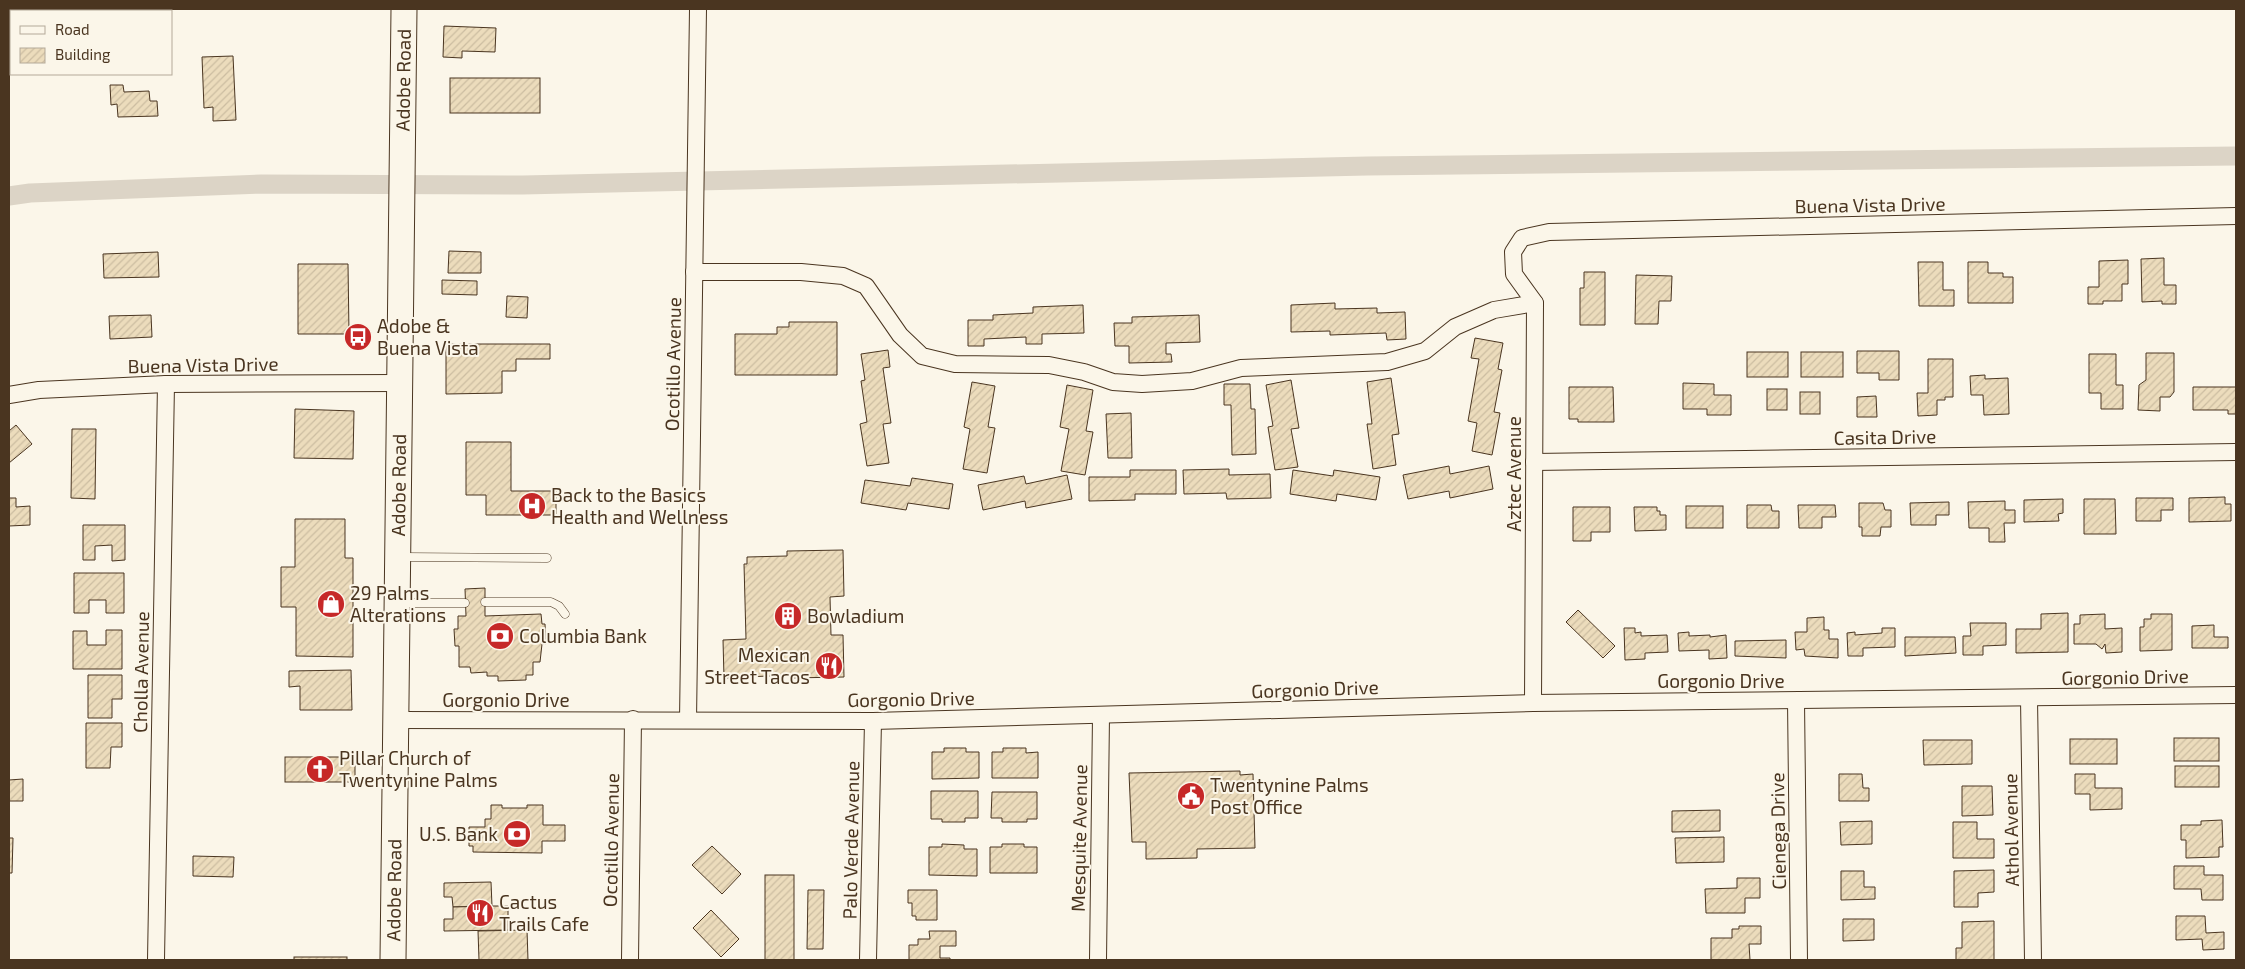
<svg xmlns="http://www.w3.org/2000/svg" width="2245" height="969" font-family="'Exo 2',sans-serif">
  <defs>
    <pattern id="building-hatch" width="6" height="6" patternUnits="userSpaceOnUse" patternTransform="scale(1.25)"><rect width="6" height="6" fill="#ecdcbc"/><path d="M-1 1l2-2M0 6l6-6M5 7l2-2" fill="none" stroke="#ccbda1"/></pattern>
  </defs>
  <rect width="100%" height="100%" fill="#fbf6e9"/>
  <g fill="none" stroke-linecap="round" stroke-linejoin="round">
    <path stroke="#dcd4c6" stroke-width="19" d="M9 196 30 193 261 184 523 185 1367 166 2236 156"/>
  </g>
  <g fill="url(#building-hatch)" stroke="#4a3520">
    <path d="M444 26 496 28 495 52 462 51V58L443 57Z"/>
    <path d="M233 56 236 120 213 121V107L204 108 202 57Z"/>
    <rect x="450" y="78" width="90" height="35"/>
    <path d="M110 85H123L124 92 149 91 150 101H157L158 116 118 117 117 104 111 105Z"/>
    <path d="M449 251 481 252V273H448Z"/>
    <path d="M158 252 159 277 104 278 103 254Z"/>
    <path d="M2164 258V285H2176V304H2162V301L2142 302 2141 259Z"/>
    <path d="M2128 260V284H2122V301H2103V304H2088V287H2099V261Z"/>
    <path d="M1918 262H1943V290H1954V306H1919Z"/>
    <path d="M1968 262H1988V273H2003V277H2013V303H1968Z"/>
    <path d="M298 264H348L349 334H298Z"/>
    <path d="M1584 272H1605V325H1580V288H1584Z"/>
    <path d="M1636 275 1672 276 1671 301H1659L1658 324H1635Z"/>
    <path d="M442 280 477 281V295L442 294Z"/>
    <path d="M507 296 528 297 527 318 506 317Z"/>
    <path d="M1335 303V309L1377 308V313L1405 312 1406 339 1387 340 1386 333 1330 335V331L1291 332V305Z"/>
    <path d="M1083 305 1084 333 1042 334V344H1026V337L984 339V346H968V320H993V315L1033 313V307Z"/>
    <path d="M151 315 152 337 110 339 109 316Z"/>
    <path d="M1199 315 1200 342 1166 343V354H1171L1172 362 1129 363V346H1115L1114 323H1132V317Z"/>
    <path d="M789 322H837V375H735V334H777V327H789Z"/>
    <path d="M1475 338 1503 343 1498 369 1502 370 1494 412 1500 413 1492 455 1472 451 1477 423 1468 421 1479 359 1471 358Z"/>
    <path d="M446 344H550V359H516V371H502V393L446 394Z"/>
    <path d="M888 350 890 367 883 368 891 423 883 424 889 463 867 466 860 424 867 422 861 381 865 380 861 354Z"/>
    <path d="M1857 351H1899V380H1879V373H1857Z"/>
    <rect x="1747" y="352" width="41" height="25"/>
    <rect x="1801" y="352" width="42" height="25"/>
    <path d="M2146 353H2174V392L2170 397H2160V411L2138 410 2139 385 2146 380Z"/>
    <path d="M2089 354H2116V385H2123V409H2101V393H2089Z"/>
    <path d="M1928 359H1953V397H1945V400H1937V415L1918 416 1917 393H1928Z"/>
    <path d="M1985 375V379L2008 378 2009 414 1984 415 1983 395H1971L1970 376Z"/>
    <path d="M1391 378 1399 434 1392 435 1396 465 1373 469 1367 424H1372L1367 382Z"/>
    <path d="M1291 380 1299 428 1291 429 1298 467 1275 470 1268 427 1273 426 1266 385Z"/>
    <path d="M972 382 995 386 988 427 995 428 987 473 963 469 970 429 964 427Z"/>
    <path d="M1683 383 1714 384V395H1731V415H1707V409H1683Z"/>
    <path d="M1224 384H1250L1251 409H1255L1256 454 1232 455 1231 405H1224Z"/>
    <path d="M1067 385 1093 390 1086 431 1093 432 1085 475 1061 471 1069 429 1060 427Z"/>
    <path d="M1569 387H1613L1614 422H1578V419H1569Z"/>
    <path d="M2193 387H2236V414H2228V410H2193Z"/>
    <rect x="1767" y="389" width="20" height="21"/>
    <rect x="1800" y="392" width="20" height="22"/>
    <path d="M1876 396 1877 417H1857V397Z"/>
    <path d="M295 409 354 411 353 459 294 458Z"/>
    <path d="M1131 413 1132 458H1108L1106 414Z"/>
    <path d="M16 425 32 444 9 463V431Z"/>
    <path d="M72 429H96L95 499 71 498Z"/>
    <path d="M466 442H511V491H556V515H486V495H466Z"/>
    <path d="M1449 466 1450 474 1489 466 1493 489 1450 498 1449 491 1408 499 1403 475Z"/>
    <path d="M1229 469V475L1270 474 1271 498 1227 499 1226 493 1184 494 1183 470Z"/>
    <path d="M1130 470H1176V494H1135V500L1089 501V477H1130Z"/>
    <path d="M1293 470 1333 476 1334 470 1380 477 1376 500 1337 494 1336 501 1290 494Z"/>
    <path d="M1067 475 1072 499 1026 508 1025 501 983 510 978 485 1024 476 1026 484Z"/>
    <path d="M912 478 953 484 949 509 908 503 906 510 861 503 865 480 910 486Z"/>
    <path d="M2225 497V504H2231V521L2189 522V498Z"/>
    <path d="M9 498H16V507L30 506V525L9 526Z"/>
    <path d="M2136 498H2173V510H2161V521H2136Z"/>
    <path d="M2063 499V513L2058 514 2059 521 2024 522V500Z"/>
    <path d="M2084 499H2115L2116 534H2084Z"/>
    <path d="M2005 501V510H2015V523H2004L2005 542H1989V528H1969L1968 502Z"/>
    <path d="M1949 502V515H1936V525H1911L1910 503Z"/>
    <path d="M1859 503H1883L1885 510H1891V527H1881L1880 536H1862V527H1859Z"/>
    <path d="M1747 505H1771L1772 511H1779V528H1747Z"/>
    <path d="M1798 505H1835L1836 517H1822V528H1799Z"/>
    <rect x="1686" y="506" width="37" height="22"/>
    <path d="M1573 507H1610V532H1591V541H1573Z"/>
    <path d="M1634 507H1657V511H1660V515H1666V530L1635 531Z"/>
    <path d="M295 519H345V558H353V657L296 656V607H281V567H295Z"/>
    <path d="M83 525H125V560L112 561V545L95 546V560H83Z"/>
    <path d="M843 550 844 596 830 597 831 635H843L844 677 790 678V675L724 678 723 640 746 639 744 564H747V557L787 556V551Z"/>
    <path d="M74 573H124V613H106V600H89V613H74Z"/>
    <path d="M485 588V616L541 614 542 624H545L546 644H542L540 662H533V675H526V680L498 681V676H487V672L471 673 470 667H459V646H455L454 629H458V616H466L465 589Z"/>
    <path d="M1578 610 1615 646 1603 658 1566 622Z"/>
    <path d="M2068 613V652L2016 653V629H2041V614Z"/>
    <path d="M2105 614V629L2122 628V652L2106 653 2105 644 2102 649 2096 644H2074V624H2080V615Z"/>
    <path d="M2151 614H2172V650L2140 651V627H2144V619H2151Z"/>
    <path d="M1824 617V630H1829V639H1838V658L1805 656 1804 649 1796 650 1795 632H1807V618Z"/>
    <path d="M1970 623H2006V645L1983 646V655H1963V636H1971Z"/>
    <path d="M2214 625V637H2228V648H2192V626Z"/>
    <path d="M1624 628H1635V633L1641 632V636L1667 635 1668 652 1645 653V659L1625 660Z"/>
    <path d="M1882 628H1895V647L1863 648V656H1848L1847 633 1855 632V635L1882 633Z"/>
    <path d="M106 630H122V669H73V631H87V645H106Z"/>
    <path d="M1689 632V636L1710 635V637L1726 635 1727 658 1709 659V650L1679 651 1678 633Z"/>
    <path d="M1905 637H1955L1956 653 1905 656Z"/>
    <path d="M1786 640V658L1735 656V641Z"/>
    <path d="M351 670 352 710H300V686L289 687V671Z"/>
    <path d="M88 675H122V699H112V718H88Z"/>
    <path d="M86 723H122V747H111L110 768H86Z"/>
    <rect x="2174" y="738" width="45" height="23"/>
    <rect x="2070" y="739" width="47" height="25"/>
    <path d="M1923 740H1972V764L1924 765Z"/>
    <path d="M944 748H966V752H979V778L932 779V752H944Z"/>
    <path d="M1003 748H1026V753L1038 752V778H992V752H1003Z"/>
    <rect x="285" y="757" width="70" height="25"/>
    <rect x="2175" y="766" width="44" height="21"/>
    <path d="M1240 771V775L1253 774 1255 848 1197 849V858L1146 859V842H1132L1129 773Z"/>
    <path d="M1839 774H1862L1863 788H1869V801H1839Z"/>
    <path d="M2075 774H2095V788H2122V809L2090 810V794H2075Z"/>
    <path d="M23 779V801H9V780Z"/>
    <path d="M1962 786H1992L1993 815 1962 816Z"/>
    <path d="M931 791H978V818H965V822H942V819H931Z"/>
    <path d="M992 792H1037V819H1027V822H1002V818H991Z"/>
    <path d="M491 805H502V808H527V805H543V825H565V841H542V853L473 852V846H469V827H485V819H491Z"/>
    <path d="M1720 810V831L1672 832V811Z"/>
    <path d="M2222 820 2223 847H2219V857L2186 858V840H2181V825H2201V821Z"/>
    <path d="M1872 821V844L1841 845 1840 822Z"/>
    <path d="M1953 822H1977V839H1994V858H1953Z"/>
    <path d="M1724 837V862L1676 863 1675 838Z"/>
    <path d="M9 838H13L12 873H9Z"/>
    <path d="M942 844 964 845V849H977V876L929 875V847H942Z"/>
    <path d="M1002 844H1024V847H1037V873H990V847H1002Z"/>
    <path d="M712 846 741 874 722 894 692 865Z"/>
    <path d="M193 856 234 857 233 877 193 876Z"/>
    <path d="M2174 866H2204V875H2223V900H2202L2201 889H2174Z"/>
    <path d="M1994 870V892L1978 893V907H1954V871Z"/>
    <path d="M1841 871H1864V887H1875V899L1841 900Z"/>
    <rect x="765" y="875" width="29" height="85"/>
    <path d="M1737 878H1760V898H1745V913H1706L1705 889 1737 888Z"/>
    <path d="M491 882 492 906 453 907 452 897H444V883Z"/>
    <path d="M808 890H824L823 949H807Z"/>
    <path d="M908 890H937V920H916V916H912V903H908Z"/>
    <path d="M492 906H508V930L444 931V919H453V907Z"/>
    <path d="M711 910 739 939 721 957 693 928Z"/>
    <path d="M2176 916H2205L2206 933 2224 932V949L2203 950 2202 939 2176 940Z"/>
    <path d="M1843 919H1874V940L1843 941Z"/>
    <path d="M1994 921V960H1956V948H1962V922Z"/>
    <path d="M1739 926H1761V944H1749L1750 960H1711V938H1732V929H1739Z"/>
    <path d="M527 930 528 960H479L478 931Z"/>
    <path d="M929 931H956V946H940V958H950V960H909V945H918V939H930Z"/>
    <rect x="294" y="957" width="53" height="3"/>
  </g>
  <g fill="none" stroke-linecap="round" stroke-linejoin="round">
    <defs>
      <g id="lane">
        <path d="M402 557 547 558"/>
        <path d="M485 602H551L559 606 565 614"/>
        <path d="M400 603H465"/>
      </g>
      <g id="street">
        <path d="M694 272H801L843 276 866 286 900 335 922 356 955 364 1049 365 1084 372 1113 382 1142 384 1192 381 1241 368 1387 362 1425 351 1455 327 1494 310 1535 303"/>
        <path d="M9 395 39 390 166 384 398 383"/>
        <path d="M1534 462 2236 452"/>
        <path d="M2029 699 2033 960"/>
        <path d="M1796 701 1799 960"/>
        <path d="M1533 703 1535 303 1514 274 1513 252 1522 238 1549 232 2236 216"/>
        <path d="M396 720 873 721 1533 703 2236 695"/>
        <path d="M688 720 698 9"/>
        <path d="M156 960 166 384"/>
        <path d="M630 960 633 719"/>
        <path d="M868 960 873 721"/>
        <path d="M1098 960 1101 716"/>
      </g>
      <g id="primary">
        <path id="s1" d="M393 960 404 9"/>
      </g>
    </defs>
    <use href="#lane" stroke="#4a3520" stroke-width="9"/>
    <use href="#street" stroke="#4a3520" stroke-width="18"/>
    <use href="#primary" stroke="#4a3520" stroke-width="27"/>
    <use href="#lane" stroke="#fbf6e9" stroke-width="8"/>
    <use href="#street" stroke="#fbf6e9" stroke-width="16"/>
    <use href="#primary" stroke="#fbf6e9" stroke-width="25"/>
  </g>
  <defs>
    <symbol id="bus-disc" viewBox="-11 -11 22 22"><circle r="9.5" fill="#c62828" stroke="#fbf6e9"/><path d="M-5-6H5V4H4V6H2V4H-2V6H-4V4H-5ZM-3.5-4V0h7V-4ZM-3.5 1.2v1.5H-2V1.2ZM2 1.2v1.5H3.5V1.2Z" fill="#fff"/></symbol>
    <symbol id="hospital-disc" viewBox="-11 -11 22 22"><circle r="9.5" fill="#c62828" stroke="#fbf6e9"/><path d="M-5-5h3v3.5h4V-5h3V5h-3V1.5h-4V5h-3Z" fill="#fff"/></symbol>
    <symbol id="shop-disc" viewBox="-11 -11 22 22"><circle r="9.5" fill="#c62828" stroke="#fbf6e9"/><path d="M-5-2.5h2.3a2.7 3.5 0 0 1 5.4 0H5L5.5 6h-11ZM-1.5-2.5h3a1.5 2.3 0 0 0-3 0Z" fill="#fff"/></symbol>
    <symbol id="building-disc" viewBox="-11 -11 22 22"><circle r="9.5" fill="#c62828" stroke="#fbf6e9"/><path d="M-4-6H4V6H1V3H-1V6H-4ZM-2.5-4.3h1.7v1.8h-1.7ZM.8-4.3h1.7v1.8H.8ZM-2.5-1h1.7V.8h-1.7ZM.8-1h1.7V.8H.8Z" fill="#fff"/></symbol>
    <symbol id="bank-disc" viewBox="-11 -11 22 22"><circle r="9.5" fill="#c62828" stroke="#fbf6e9"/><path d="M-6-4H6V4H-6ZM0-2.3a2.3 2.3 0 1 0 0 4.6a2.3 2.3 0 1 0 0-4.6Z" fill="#fff"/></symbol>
    <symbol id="restaurant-disc" viewBox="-11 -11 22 22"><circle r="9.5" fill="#c62828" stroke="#fbf6e9"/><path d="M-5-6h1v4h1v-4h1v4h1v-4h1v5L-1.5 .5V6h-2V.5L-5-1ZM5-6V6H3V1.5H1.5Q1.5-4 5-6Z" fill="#fff"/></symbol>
    <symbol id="church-disc" viewBox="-11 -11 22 22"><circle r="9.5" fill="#c62828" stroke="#fbf6e9"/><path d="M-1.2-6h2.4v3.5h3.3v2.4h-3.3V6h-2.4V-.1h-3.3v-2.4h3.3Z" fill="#fff"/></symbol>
    <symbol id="civic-disc" viewBox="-11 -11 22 22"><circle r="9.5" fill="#c62828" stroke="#fbf6e9"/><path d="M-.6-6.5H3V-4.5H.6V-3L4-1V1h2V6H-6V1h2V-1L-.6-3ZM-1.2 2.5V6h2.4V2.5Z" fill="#fff"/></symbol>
  </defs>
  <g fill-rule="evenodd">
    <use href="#bus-disc" x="342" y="321" width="32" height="32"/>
    <use href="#hospital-disc" x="516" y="490" width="32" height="32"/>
    <use href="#shop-disc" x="315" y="588" width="32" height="32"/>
    <use href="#building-disc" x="772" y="600" width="32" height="32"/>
    <use href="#bank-disc" x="484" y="620" width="32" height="32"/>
    <use href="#restaurant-disc" x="813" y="650" width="32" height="32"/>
    <use href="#church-disc" x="304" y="753" width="32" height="32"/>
    <use href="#civic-disc" x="1175" y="780" width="32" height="32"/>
    <use href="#bank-disc" x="501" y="818" width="32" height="32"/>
    <use href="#restaurant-disc" x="464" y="897" width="32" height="32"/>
  </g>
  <g text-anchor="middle" stroke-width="4" stroke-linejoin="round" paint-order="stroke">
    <g font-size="19" fill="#4a3520" stroke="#fbf6e9">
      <text dy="7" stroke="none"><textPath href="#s1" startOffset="880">Adobe Road</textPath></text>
      <text transform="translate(1870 205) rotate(-1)" y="7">Buena Vista Drive</text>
      <text transform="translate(673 364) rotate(-89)" y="7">Ocotillo Avenue</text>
      <text transform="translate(203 365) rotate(-1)" y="7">Buena Vista Drive</text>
      <text transform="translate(1885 437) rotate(-1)" y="7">Casita Drive</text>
      <text transform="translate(1514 474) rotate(-90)" y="7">Aztec Avenue</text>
      <text dy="7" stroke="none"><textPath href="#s1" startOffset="475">Adobe Road</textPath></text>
      <text transform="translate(141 672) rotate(-89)" y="7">Cholla Avenue</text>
      <text transform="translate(2125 677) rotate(-1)" y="7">Gorgonio Drive</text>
      <text x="1721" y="688">Gorgonio Drive</text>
      <text transform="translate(1315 689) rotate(-2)" y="7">Gorgonio Drive</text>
      <text transform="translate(911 699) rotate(-1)" y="7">Gorgonio Drive</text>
      <text x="506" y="707">Gorgonio Drive</text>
      <text transform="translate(2011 830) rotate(-91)" y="7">Athol Avenue</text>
      <text transform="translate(1778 831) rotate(-91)" y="7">Cienega Drive</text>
      <text transform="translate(1079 838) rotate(-89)" y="7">Mesquite Avenue</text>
      <text transform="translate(611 840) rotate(-89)" y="7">Ocotillo Avenue</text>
      <text transform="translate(851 840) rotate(-89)" y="7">Palo Verde Avenue</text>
      <text dy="7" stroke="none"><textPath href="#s1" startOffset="70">Adobe Road</textPath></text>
    </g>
    <g font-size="19" fill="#4a3520" stroke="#fbf6e9" text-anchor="start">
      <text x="377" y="333">Adobe &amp;<tspan x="377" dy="22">Buena Vista</tspan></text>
      <text x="551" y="502">Back to the Basics<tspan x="551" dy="22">Health and Wellness</tspan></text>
      <text x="350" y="600">29 Palms<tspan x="350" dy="22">Alterations</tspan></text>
      <text x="807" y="623">Bowladium</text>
      <text x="519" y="643">Columbia Bank</text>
      <text x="810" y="662" text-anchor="end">Mexican<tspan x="810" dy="22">Street Tacos</tspan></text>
      <text x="339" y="765">Pillar Church of<tspan x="339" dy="22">Twentynine Palms</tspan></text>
      <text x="1210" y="792">Twentynine Palms<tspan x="1210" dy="22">Post Office</tspan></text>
      <text x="498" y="841" text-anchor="end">U.S. Bank</text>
      <text x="499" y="909">Cactus<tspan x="499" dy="22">Trails Cafe</tspan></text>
    </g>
  </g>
  <rect width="2245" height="969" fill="none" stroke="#4a3520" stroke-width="20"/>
  <rect x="10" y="10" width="162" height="65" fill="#fbf6e9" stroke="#b4a999"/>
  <rect x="20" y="26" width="25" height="8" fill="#fbf6e9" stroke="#b4a999"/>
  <text x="55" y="35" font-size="15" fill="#4a3520">Road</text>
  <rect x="20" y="48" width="25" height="15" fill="url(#building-hatch)" stroke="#b4a999"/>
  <text x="55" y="60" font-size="15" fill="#4a3520">Building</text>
</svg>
